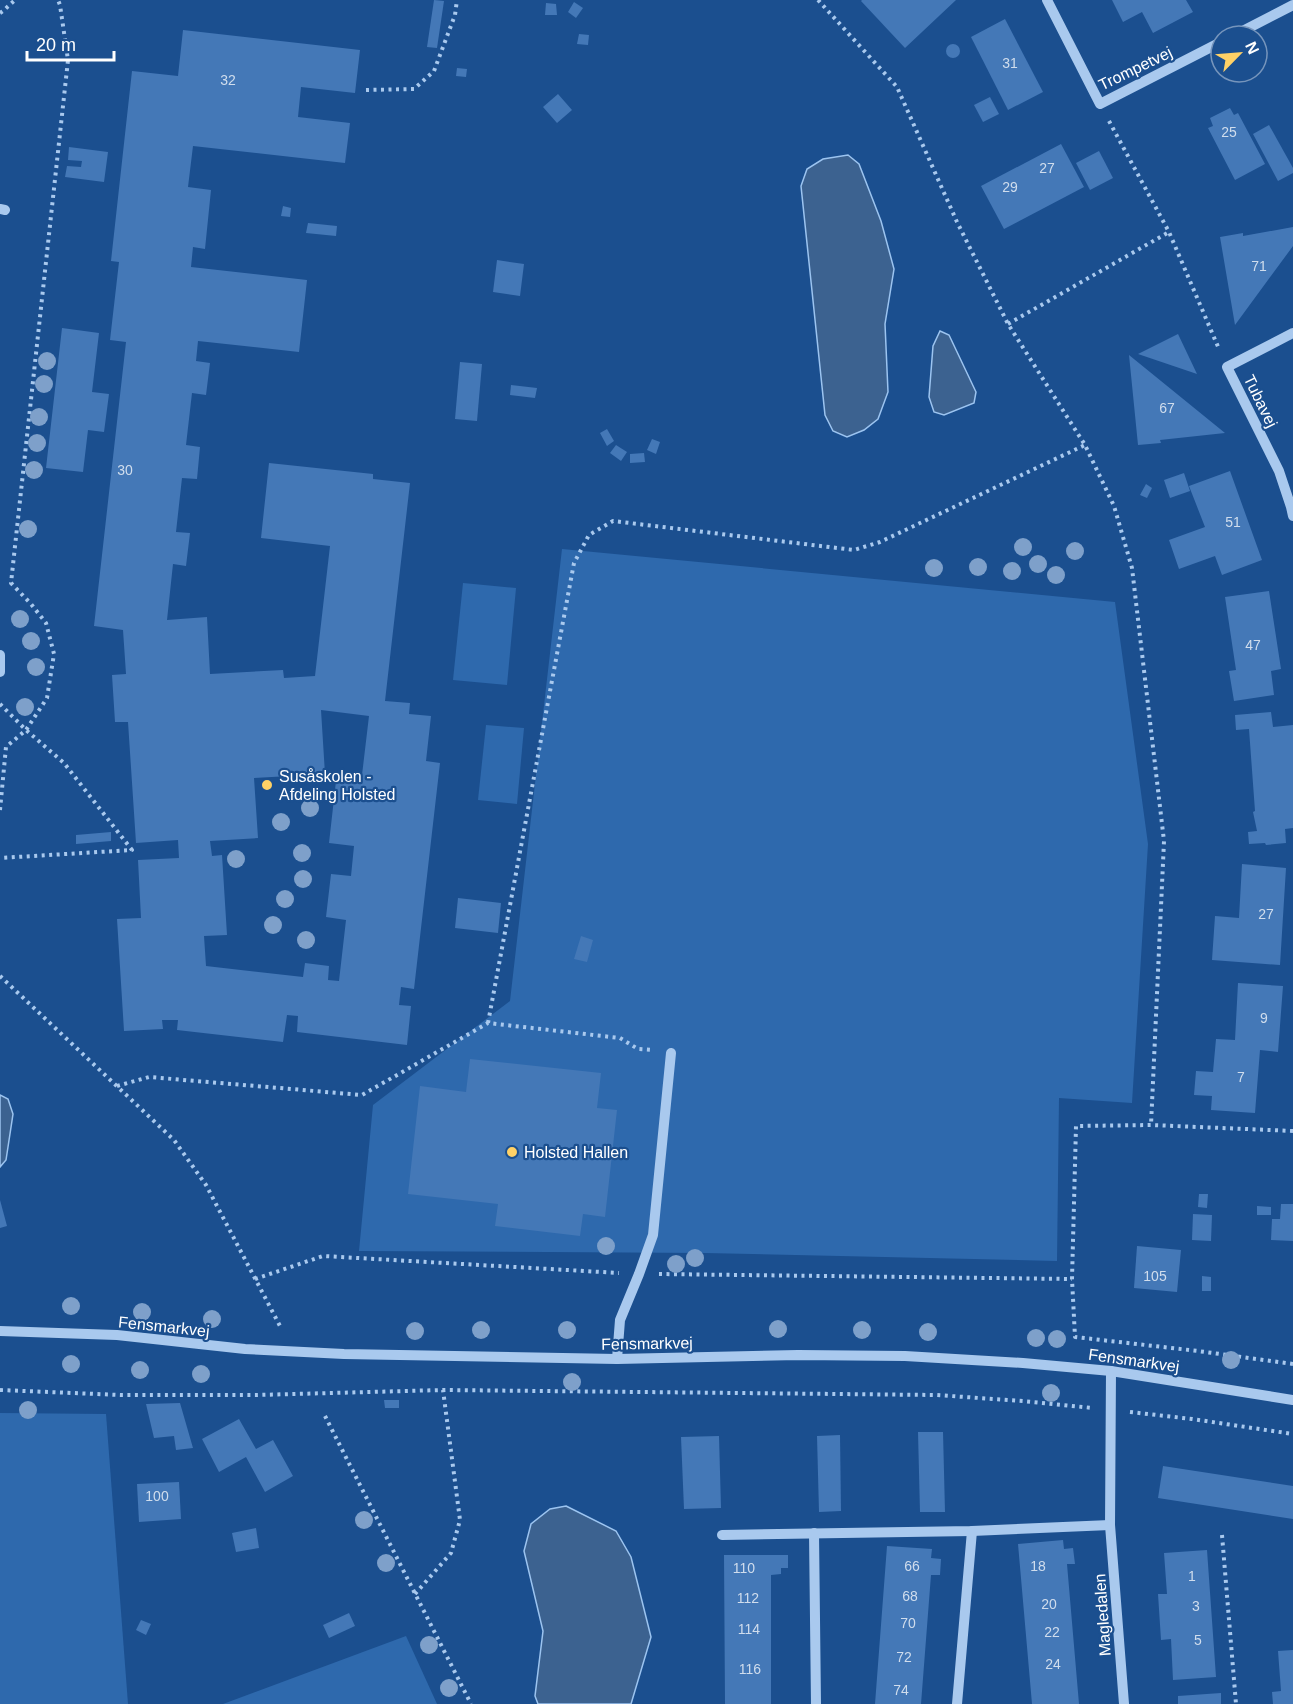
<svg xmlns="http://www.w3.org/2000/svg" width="1293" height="1704" font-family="Helvetica,sans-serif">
  <rect width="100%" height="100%" fill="#1b4f8f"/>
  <g fill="#2e69ad">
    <path d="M562 549 1115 602 1148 844 1132 1103 1059 1098 1057 1261 705 1253 359 1251 373 1105 510 1001Z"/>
    <path d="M463 583 516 588 507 685 453 680Z"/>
    <path d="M486 725 524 728 517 804 478 800Z"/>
    <path d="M0 1413 106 1414 128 1704H0Z"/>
    <path d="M406 1636 437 1704H223Z"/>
  </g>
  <g fill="#3c6290" stroke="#9cc4f0" stroke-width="1.5">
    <path d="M848 155 859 164 881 221 894 269 885 324 888 392 878 419 864 430 847 437 833 431 825 415 801 186 807 169 823 159Z"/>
    <path d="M940 331 949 335 976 392 974 403 944 415 934 412 929 397 933 346Z"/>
    <path d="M0 1095 8 1099 13 1114 6 1160 0 1167Z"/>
    <path d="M566 1506 616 1531 631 1557 651 1637 631 1704H538L535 1696 543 1631 524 1551 531 1524 550 1509Z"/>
  </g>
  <g fill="#4478b7" fill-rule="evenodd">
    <path d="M434 0 444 1 437 48 427 47Z"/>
    <path d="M862 0H956L905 48 861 1Z"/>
    <path d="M1112 0H1186L1193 12 1153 33 1142 12 1123 22Z"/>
    <path d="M574 2 583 8 576 18 568 12Z"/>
    <path d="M546 3 556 4 557 15H545Z"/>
    <path d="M1005 19 1043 92 1008 110 971 37Z"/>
    <path d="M183 30 360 50 355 93 301 87 298 117 350 123 345 163 193 146 188 187 211 190 205 249 193 247 191 267 307 280 299 352 198 341 196 361 210 363 206 395 192 393 186 445 200 447 197 479 182 478 176 532 190 533 186 566 173 564 167 620 207 617 210 674 283 670 284 678 315 676 330 546 261 538 269 463 373 474V479L410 483 385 701 410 703 409 714 431 716 426 761 440 763 414 989 401 987 399 1005 411 1006 407 1045 297 1032 298 1016 287 1015 283 1042 177 1030 178 1020H162L163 1029 124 1031 117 919 141 918 138 860 179 858 178 840 136 843 128 722H115L112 675 126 674 123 630 94 626 126 342 110 340 119 262 111 261 132 71 178 76ZM321 710 369 716 362 775 337 772 329 843 354 846 351 876 331 874 326 917 346 920 339 981 328 980 329 966 305 963 303 977 206 966 204 936 227 935 222 855 212 856 210 841 258 838 254 778 325 774Z"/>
    <path d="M579 34 589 35 588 45 577 44Z"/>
    <circle cx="953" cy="51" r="7"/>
    <path d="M457 68 467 69 466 77 456 76Z"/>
    <path d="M558 94 572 110 557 123 543 107Z"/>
    <path d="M990 97 999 114 983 122 974 105Z"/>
    <path d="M1230 108 1234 115 1238 113 1265 164 1235 180 1208 128 1213 126 1210 118Z"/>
    <path d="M1269 125 1293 168V173L1278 181 1253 134Z"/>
    <path d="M1061 144 1084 187 1004 229 981 186Z"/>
    <path d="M69 147 108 152 104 182 65 177 67 166 81 167 82 161 68 160Z"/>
    <path d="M1099 151 1113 178 1090 190 1076 163Z"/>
    <path d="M283 206 291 208 290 217 281 216Z"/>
    <path d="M308 223 337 226 336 236 306 233Z"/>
    <path d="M1293 227V246L1235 325 1220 237 1243 233V236Z"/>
    <path d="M497 260 524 264 520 296 493 292Z"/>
    <path d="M62 328 99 333 92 392 109 394 104 432 88 430 83 472 46 468Z"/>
    <path d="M1178 334 1197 374 1138 354Z"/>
    <path d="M1129 355 1225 433 1160 440 1161 443 1138 445Z"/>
    <path d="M460 362 482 364 477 421 455 419Z"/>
    <path d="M511 385 537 388 535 398 510 395Z"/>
    <path d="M607 429 614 441 607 446 600 433Z"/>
    <path d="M652 439 660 442 656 454 647 450Z"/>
    <path d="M616 445 627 452 621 461 610 453Z"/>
    <path d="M644 453 645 462 630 463V454Z"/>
    <path d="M1230 471 1262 560 1222 575 1215 556 1179 569 1169 540 1205 527 1189 486Z"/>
    <path d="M1184 473 1190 491 1170 498 1164 480Z"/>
    <path d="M1146 484 1152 488 1147 498 1140 495Z"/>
    <path d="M1269 591 1281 669 1271 671 1274 695 1234 701 1229 671 1236 670 1225 597Z"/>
    <path d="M1271 712 1273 727 1293 725V828L1285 829 1286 843 1266 845 1265 843 1249 844 1248 832 1257 831 1253 812 1255 811 1249 729 1236 730 1235 715Z"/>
    <path d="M111 832V841L76 844V835Z"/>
    <path d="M1242 864 1286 868 1280 965 1212 960 1215 916 1239 918Z"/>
    <path d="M458 898 501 903 498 933 455 928Z"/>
    <path d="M581 936 593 940 587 962 574 959Z"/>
    <path d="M1238 983 1283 986 1278 1052 1260 1050 1255 1113 1211 1110 1212 1096 1194 1095 1196 1071 1213 1072 1216 1039 1235 1040Z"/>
    <path d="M470 1059 601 1073 597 1108 617 1110 605 1217 583 1214 580 1236 495 1226 498 1204 408 1194 420 1086 466 1092Z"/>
    <path d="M1199 1194H1208L1207 1208 1198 1207Z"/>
    <path d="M0 1200 7 1226 0 1228Z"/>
    <path d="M1281 1204H1293V1241L1271 1240 1272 1219H1280Z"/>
    <path d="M1257 1206 1271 1207V1215H1257Z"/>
    <path d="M1193 1214 1212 1215 1211 1241 1192 1240Z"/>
    <path d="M1137 1246 1181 1250 1177 1292 1134 1288Z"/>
    <path d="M1202 1276 1211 1277V1291H1202Z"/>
    <path d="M384 1400H399V1408H385Z"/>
    <path d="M180 1403 193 1448 176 1450 174 1436 154 1438 146 1404Z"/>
    <path d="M239 1419 256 1449 273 1440 293 1476 265 1492 246 1457 219 1472 202 1439Z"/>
    <path d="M918 1432H943L945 1512H920Z"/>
    <path d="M840 1435 841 1511 819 1512 817 1436Z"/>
    <path d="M719 1436 721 1508 684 1509 681 1437Z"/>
    <path d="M1163 1466 1293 1486V1519L1158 1498Z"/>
    <path d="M179 1482 181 1519 139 1522 137 1484Z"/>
    <path d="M256 1528 259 1548 236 1552 232 1533Z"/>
    <path d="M1063 1540 1064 1549 1073 1548 1075 1564H1067L1079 1704H1032L1018 1544Z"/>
    <path d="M887 1546 932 1549 931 1558 941 1559 940 1575H931L921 1704H875Z"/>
    <path d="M1207 1550 1216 1677 1173 1680 1171 1639 1161 1640 1158 1594H1167L1164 1553Z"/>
    <path d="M724 1555H788V1568H781V1574L771 1575V1704H725Z"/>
    <path d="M349 1613 355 1626 329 1638 323 1625Z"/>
    <path d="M141 1620 151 1624 146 1635 136 1630Z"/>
    <path d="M1293 1650V1704H1273L1272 1692 1281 1691 1278 1651Z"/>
    <path d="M1221 1693V1704H1178V1696Z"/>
  </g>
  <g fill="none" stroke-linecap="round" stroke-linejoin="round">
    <g stroke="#a9c9ee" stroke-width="4" stroke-dasharray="3 4.5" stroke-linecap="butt">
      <path d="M818 0 897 87 957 222 1008 324 1085 445 1114 506 1132 568 1164 841 1151 1125"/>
      <path d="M0 13 3 11 15 0"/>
      <path d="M366 90 414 89 434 71 455 15 457 0"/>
      <path d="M1109 121 1169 232 1219 349"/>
      <path d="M1008 324 1169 232"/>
      <path d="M0 704 26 730 64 763 132 850 0 858"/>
      <path d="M0 810 6 747 26 730 47 698 54 654 46 623 31 604 11 583 68 60 60 5 58 0"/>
      <path d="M0 976 174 1140 206 1185 280 1326"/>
      <path d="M488 1023 574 563 589 535 613 521 854 550 880 542 1085 445"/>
      <path d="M117 1086 149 1077 362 1095 488 1023 620 1038 638 1049 653 1050"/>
      <path d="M1293 1131 1151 1125 1076 1126 1072 1279 1075 1337 1198 1351 1293 1364"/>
      <path d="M659 1274 1072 1279"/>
      <path d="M255 1279 323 1256 619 1273"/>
      <path d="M0 1390 121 1395H257L443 1390 936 1395 1023 1401 1093 1408"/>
      <path d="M1130 1412 1192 1419 1293 1434"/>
      <path d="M325 1416 471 1704"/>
      <path d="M1222 1535 1236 1704"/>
      <path d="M415 1594 451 1553 460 1520 443 1390"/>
    </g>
    <g stroke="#a9c9ee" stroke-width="10">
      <path d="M1047 0 1100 104 1221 42"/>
      <path d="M1233 36 1293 5"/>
      <path d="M0 209 5 210"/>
      <path d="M1293 333 1227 367 1279 471 1291 507 1293 516"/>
      <path d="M0 655V672"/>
      <path d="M0 1331 117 1335 245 1349 344 1354 617 1359 798 1355 905 1356 1023 1363 1111 1371 1293 1400"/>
      <path d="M617 1359 620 1320 639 1274 653 1235 671 1053"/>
      <path d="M1111 1371 1110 1525 1124 1704"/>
      <path d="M814 1533 816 1704"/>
      <path d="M722 1535 972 1531 1110 1525"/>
      <path d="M957 1704 972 1531"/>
    </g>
  </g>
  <g fill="#7ea0ca">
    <circle cx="47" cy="361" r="9"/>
    <circle cx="44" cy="384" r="9"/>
    <circle cx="39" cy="417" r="9"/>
    <circle cx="37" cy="443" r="9"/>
    <circle cx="34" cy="470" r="9"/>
    <circle cx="28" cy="529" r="9"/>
    <circle cx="1023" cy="547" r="9"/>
    <circle cx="1075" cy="551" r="9"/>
    <circle cx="1038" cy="564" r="9"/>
    <circle cx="978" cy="567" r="9"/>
    <circle cx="934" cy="568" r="9"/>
    <circle cx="1012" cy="571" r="9"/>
    <circle cx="1056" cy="575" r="9"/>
    <circle cx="20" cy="619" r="9"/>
    <circle cx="31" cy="641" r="9"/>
    <circle cx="36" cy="667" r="9"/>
    <circle cx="25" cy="707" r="9"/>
    <circle cx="310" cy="808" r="9"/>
    <circle cx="281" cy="822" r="9"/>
    <circle cx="302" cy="853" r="9"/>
    <circle cx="236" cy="859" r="9"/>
    <circle cx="303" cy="879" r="9"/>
    <circle cx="285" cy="899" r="9"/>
    <circle cx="273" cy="925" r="9"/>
    <circle cx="306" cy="940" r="9"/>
    <circle cx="606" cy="1246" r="9"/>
    <circle cx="695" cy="1258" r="9"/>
    <circle cx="676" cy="1264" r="9"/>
    <circle cx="71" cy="1306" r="9"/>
    <circle cx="142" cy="1312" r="9"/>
    <circle cx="212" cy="1319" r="9"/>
    <circle cx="778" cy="1329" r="9"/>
    <circle cx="481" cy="1330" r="9"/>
    <circle cx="567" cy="1330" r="9"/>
    <circle cx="862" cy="1330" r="9"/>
    <circle cx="415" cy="1331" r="9"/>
    <circle cx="928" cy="1332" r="9"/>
    <circle cx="1036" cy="1338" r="9"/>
    <circle cx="1057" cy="1339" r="9"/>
    <circle cx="1231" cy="1360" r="9"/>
    <circle cx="71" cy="1364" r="9"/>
    <circle cx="140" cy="1370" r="9"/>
    <circle cx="201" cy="1374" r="9"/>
    <circle cx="572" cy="1382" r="9"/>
    <circle cx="1051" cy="1393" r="9"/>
    <circle cx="28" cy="1410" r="9"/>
    <circle cx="364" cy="1520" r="9"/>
    <circle cx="386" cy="1563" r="9"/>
    <circle cx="429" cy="1645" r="9"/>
    <circle cx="449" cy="1688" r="9"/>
  </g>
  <g fill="#ffd166" stroke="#1b4f8f" stroke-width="2">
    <circle cx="267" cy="785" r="6"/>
    <circle cx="512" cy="1152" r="6"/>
  </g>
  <g text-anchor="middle" stroke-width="4.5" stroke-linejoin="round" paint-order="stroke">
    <g font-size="14" fill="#d0dded">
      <text x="1010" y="68">31</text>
      <text x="228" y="85">32</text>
      <text x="1229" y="137">25</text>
      <text x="1047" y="173">27</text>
      <text x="1010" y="192">29</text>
      <text x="1259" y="271">71</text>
      <text x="1167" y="413">67</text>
      <text x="125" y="475">30</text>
      <text x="1233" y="527">51</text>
      <text x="1253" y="650">47</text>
      <text x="1266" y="919">27</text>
      <text x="1264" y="1023">9</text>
      <text x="1241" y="1082">7</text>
      <text x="1155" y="1281">105</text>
      <text x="157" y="1501">100</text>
      <text x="912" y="1571">66</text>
      <text x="1038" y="1571">18</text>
      <text x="744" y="1573">110</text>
      <text x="1192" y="1581">1</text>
      <text x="910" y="1601">68</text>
      <text x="748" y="1603">112</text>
      <text x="1049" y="1609">20</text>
      <text x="1196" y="1611">3</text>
      <text x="908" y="1628">70</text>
      <text x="749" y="1634">114</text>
      <text x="1052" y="1637">22</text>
      <text x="1198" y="1645">5</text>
      <text x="904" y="1662">72</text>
      <text x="1053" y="1669">24</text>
      <text x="750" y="1674">116</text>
      <text x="901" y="1695">74</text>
    </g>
    <g font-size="16" fill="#fff" stroke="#1b4f8f">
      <text transform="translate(1135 68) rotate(-26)" y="6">Trompetvej</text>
      <text transform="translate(1261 401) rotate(64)" y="6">Tubavej</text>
      <text transform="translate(164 1326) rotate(6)" y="6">Fensmarkvej</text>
      <text transform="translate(647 1343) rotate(-1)" y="6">Fensmarkvej</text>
      <text transform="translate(1134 1360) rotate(8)" y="6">Fensmarkvej</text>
      <text transform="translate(1102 1615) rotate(-94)" y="6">Magledalen</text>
    </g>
    <g font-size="16" fill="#fff" stroke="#1b4f8f" text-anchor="start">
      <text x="279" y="782">Susåskolen -<tspan x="279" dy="18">Afdeling Holsted</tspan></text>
      <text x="524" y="1158">Holsted Hallen</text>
    </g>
  </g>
  <g transform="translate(1239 54) rotate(65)"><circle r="28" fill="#1b4f8f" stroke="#7695bc" stroke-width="1.5"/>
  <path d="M0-4.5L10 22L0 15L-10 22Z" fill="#ffd166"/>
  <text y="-9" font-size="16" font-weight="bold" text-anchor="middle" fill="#ffffff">N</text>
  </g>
  <path d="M27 51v9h87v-9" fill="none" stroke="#ffffff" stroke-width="3"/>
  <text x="36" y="51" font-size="18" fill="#ffffff" stroke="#1b4f8f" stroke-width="4.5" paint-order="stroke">20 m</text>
</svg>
